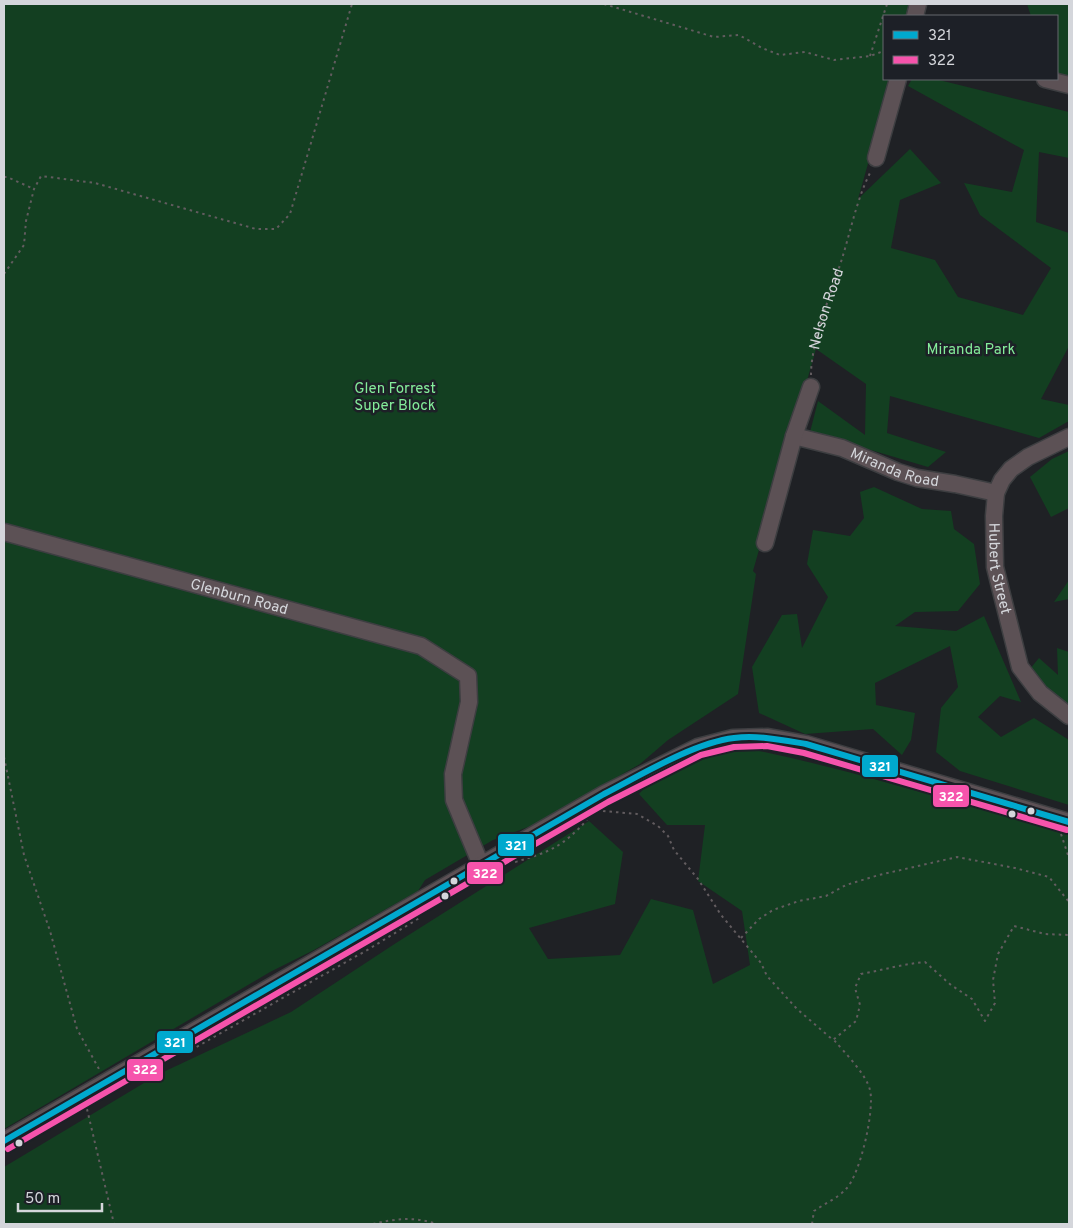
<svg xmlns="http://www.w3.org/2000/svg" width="1073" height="1228" font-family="Overpass,sans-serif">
  <rect width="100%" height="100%" fill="#1f2125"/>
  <g fill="#133f21">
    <path d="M4 4H914L910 16H884V79H892L858 199 910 149 941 183 900 200 891 248 935 260 958 297 1023 315 1051 268 980 215 964 183 1012 192 1024 150 908 86 912 79H935L1069 112V158L1039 152 1036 222 1069 233V346L1041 399 1069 405V421L1039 438 890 396 887 433 946 452 928 467 810 432 818 401 865 435 866 384 816 349 753 571 756 574 738 694 668 740 640 764 536 824 493 840 425 880 418 891 314 950 270 972 4 1129Z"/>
    <path d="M1027 4H1069V87L1057 79V16H1031Z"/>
    <path d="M1069 451V508L1051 517 1030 477 1052 459Z"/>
    <path d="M874 487 922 509 951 511 954 529 974 544 980 584 958 611 915 612 895 626 956 631 984 616 1021 702 1000 696 978 717 1001 737 1034 718 1069 740V805L960 771 936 752 941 708 958 687 950 646 875 683 876 705 915 713 911 740 902 755 873 729 805 734 759 713 752 667 782 615 797 614 802 648 828 597 807 564 813 530 850 536 864 518 860 492Z"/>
    <path d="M1069 580V599L1054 602Z"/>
    <path d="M1057 648 1069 652V712L1025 675 1039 658 1058 675Z"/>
    <path d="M735 746C813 761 890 783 966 805 1000 815 1035 823 1069 832V1224H4V1167L159 1074 291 1012 396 943 589 821 623 852 615 904 529 928 548 959 620 955 651 899 693 910 713 984 750 965 742 911 698 881 705 825H667L639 794 650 782Z"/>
  </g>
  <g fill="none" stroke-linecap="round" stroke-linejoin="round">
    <defs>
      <g id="minor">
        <path d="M915 16 918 4"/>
        <path d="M1045 79 1069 85"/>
        <path d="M876 158 898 79"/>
        <path id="s2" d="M794 436 842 448 898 472 917 478 955 484 996 493"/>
        <path id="s3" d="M1069 437 1028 457 1011 469 1002 480 996 493 994 516 995 567 1020 667 1040 693 1069 716"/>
        <path id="s4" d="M4 532 421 646 468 676 469 702 453 774 454 800 481 865"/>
        <path d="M765 543 794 436 811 387"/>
        <path d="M4 1141 604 794 698 747 733 738 768 737 806 744 1069 822"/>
      </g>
    </defs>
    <use href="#minor" stroke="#3d3e41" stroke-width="19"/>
    <g stroke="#625c5f" stroke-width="2" stroke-dasharray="2.5 4" stroke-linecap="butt">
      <path d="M604 4 714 37 739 35 762 48 780 55 805 52 834 60 870 56 884 51"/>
      <path d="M870 56 887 4"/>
      <path d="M4 177H7L34 189"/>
      <path d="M4 274 24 245 26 221 34 189 41 176 95 183 256 229H276L290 214 352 4"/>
      <path id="s1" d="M811 375C811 339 834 287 844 252 852 225 858 196 871 171"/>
      <path d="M4 757 24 855 50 931 77 1029 99 1069"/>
      <path d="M603 811 637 814 658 826 668 836 674 850 698 879 721 915 761 963 767 976 797 1009 833 1040 856 1021 860 1005 855 988 861 974C883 970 903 964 925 962L951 985 972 999 985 1021 995 1003 993 980 998 954 1014 926 1045 934 1069 935"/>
      <path d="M1061 834 1069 858"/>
      <path d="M515 862C550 852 562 847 587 820"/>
      <path d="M741 938 759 919 773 910 799 901 826 896 846 885 879 875 957 857 1015 868 1049 877 1069 902"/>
      <path d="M191 1050 369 949 421 917"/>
      <path d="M87 1109 114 1224"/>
      <path d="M373 1224C394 1219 415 1216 436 1224"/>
      <path d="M812 1224 814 1211C824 1204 838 1198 846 1189 860 1175 875 1110 870 1090 866 1074 845 1053 834 1040"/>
    </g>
    <use href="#minor" stroke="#5c5155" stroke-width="16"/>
    <defs>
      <path id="bus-1" d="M4 1141 604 794C641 775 693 743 734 738 758 735 782 740 806 744L1069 822"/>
      <path id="bus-2" d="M8 1149 608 802 701 755 734 747 767 746 804 753 1067 830"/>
    </defs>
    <use href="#bus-1" stroke="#1d2027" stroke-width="10"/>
    <use href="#bus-2" stroke="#1d2027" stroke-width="10"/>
    <use href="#bus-1" stroke="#00a9ce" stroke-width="6"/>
    <use href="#bus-2" stroke="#f653ac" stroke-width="6"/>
  </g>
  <g fill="#d4d6db" stroke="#1d2027" stroke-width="2">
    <circle cx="1031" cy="811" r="4.5"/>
    <circle cx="1012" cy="814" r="4.5"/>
    <circle cx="454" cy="881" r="4.5"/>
    <circle cx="445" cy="896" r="4.5"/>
    <circle cx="19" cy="1143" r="4.5"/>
  </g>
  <g text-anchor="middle" stroke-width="5" stroke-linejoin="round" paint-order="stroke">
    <g font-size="15" fill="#d4d6db" stroke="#1d2027">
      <text dy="5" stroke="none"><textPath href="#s1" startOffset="68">Nelson Road</textPath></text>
      <text dy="5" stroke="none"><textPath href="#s2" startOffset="106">Miranda Road</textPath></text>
      <text dy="5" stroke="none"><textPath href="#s3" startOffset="171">Hubert Street</textPath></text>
      <text dy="5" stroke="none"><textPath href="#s4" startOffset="244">Glenburn Road</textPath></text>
    </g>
    <g font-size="15" fill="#84ec9a" stroke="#1d2027">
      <text x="971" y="354">Miranda Park</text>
      <text x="395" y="393">Glen Forrest<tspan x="395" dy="17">Super Block</tspan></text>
    </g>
  </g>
  <g stroke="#1d2027" stroke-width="2">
    <rect x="861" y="754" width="38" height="24" rx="5" fill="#00a9ce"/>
    <rect x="932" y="784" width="38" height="24" rx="5" fill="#f653ac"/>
    <rect x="497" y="833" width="38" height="24" rx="5" fill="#00a9ce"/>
    <rect x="466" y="861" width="38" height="24" rx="5" fill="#f653ac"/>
    <rect x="156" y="1030" width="38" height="24" rx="5" fill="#00a9ce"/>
    <rect x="126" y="1058" width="38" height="24" rx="5" fill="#f653ac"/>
  </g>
  <g font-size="14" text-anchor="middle" font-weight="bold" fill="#fff">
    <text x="880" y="771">321</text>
    <text x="951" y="801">322</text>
    <text x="516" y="850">321</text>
    <text x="485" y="878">322</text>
    <text x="175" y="1047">321</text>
    <text x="145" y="1074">322</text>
  </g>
  <rect width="1073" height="1228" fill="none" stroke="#d4d6db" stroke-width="10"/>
  <rect x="883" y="15" width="175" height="65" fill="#1d2027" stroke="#66696f"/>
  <rect x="893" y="31" width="25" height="8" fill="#00a9ce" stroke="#66696f"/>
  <text x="928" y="40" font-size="15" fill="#d4d6db">321</text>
  <rect x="893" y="56" width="25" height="8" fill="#f653ac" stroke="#66696f"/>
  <text x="928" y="65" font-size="15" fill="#d4d6db">322</text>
  <path d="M18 1203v8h84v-8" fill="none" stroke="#d4d6db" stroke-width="2.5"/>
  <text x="25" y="1203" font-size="15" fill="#d4d6db" stroke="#1d2027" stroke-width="4" paint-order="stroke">50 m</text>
</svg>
